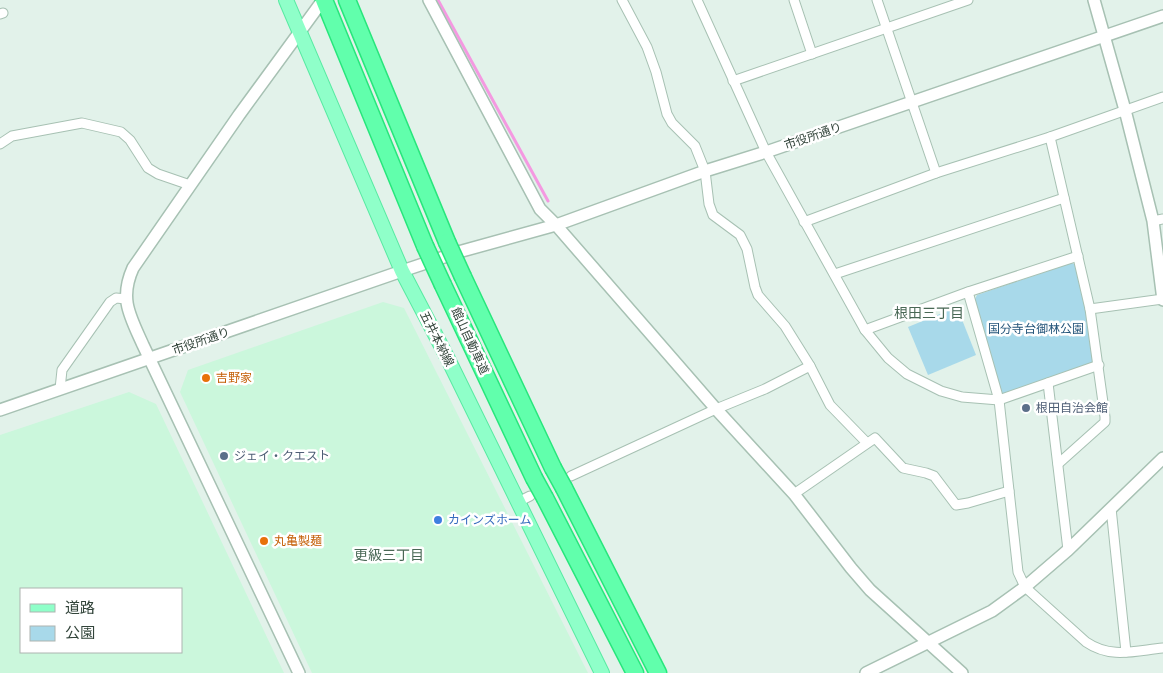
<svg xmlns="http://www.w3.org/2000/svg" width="1163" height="673" font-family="'Titillium Web','Noto Sans JP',sans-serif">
  <rect width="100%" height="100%" fill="#e2f2ea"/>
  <g fill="#cbf7dc" fill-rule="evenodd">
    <path d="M383 302 404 308 588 673H312L180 392 188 370Z"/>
    <path d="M129 392 156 404 284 673H0V435ZM181 589V652H21V589Z"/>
  </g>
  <g fill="#a8d9ea">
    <path d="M1071 263 1075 264 1086 311 1093 361 1091 365 1005 395 1001 392 975 299 977 295Z"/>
    <path d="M957 307 976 355 928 375 908 327Z"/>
  </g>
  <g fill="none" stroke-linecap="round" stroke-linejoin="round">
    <path stroke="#f499e1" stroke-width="3" d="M438 0 548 201"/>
    <defs>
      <g id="minor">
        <path d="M622 0 647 47 656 72 667 114 672 123 695 146 705 171 709 204 713 215 740 235 747 249 755 287 758 295 785 326 810 366 830 405 867 443"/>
        <path d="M697 0 766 152 865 330 888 358 907 374 941 391 962 397 999 400 1099 365"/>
        <path d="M794 0 812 54"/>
        <path d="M877 0 936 173"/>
        <path d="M0 14 3 13"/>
        <path d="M733 81 968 0"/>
        <path d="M1050 137 1090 309 1105 417V422L1058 464"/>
        <path d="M0 144 12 136 82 123 121 132 130 140 148 168 158 174 190 185"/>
        <path d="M1153 221 1163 219"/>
        <path d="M804 222 936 173 1050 137 1163 97"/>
        <path d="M835 274 1064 198"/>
        <path d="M968 292 999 400 1018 572 1025 587 1086 642C1111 659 1134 651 1163 648"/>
        <path d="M1090 309 1163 299"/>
        <path d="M865 330 968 292 1078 256"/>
        <path d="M1048 383 1068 550"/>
        <path d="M60 389 62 370 110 302 116 298 126 299"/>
        <path d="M571 476 716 409 765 389 810 366"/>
        <path d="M794 494 875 438 903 468 926 473 934 476 956 505 968 503 1009 491"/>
        <path d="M518 502 530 496"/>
        <path d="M1111 508 1126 652"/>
      </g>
      <g id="tertiary">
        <path d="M429 0 540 209 556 225 716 409 794 494 851 568 870 590 962 673"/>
        <path d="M1094 0 1125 110 1153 221 1163 300"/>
        <path d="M0 410 402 271 462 251 556 225 705 171 766 152 1163 16"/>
        <path d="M299 673 143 345C130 316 119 299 133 268L239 115 323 0"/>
        <path d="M866 673 992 611 1025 587 1068 550 1163 458"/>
      </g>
      <path id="primary" d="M286 0 402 271 448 359 602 673"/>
      <g id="motorway">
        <path d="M324 0 425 246"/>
        <path d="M347 0 447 242"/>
        <path d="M463 277 553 468"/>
        <path d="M443 285 534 478"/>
        <path d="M564 488 658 673"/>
        <path d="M545 498 635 673"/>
      </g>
    </defs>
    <use href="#minor" stroke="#a7c1b3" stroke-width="11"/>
    <use href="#tertiary" stroke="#a7c1b3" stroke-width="14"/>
    <use href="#primary" stroke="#58eaa2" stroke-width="16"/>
    <use href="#motorway" stroke="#28e67c" stroke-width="19"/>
    <use href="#minor" stroke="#fff" stroke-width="9"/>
    <use href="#tertiary" stroke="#fff" stroke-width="11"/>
    <use href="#primary" stroke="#8fffc9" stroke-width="14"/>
    <use href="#motorway" stroke="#61ffac" stroke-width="16"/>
    <defs>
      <g id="motorway-bridge">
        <path d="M447 242 463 277"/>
        <path d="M425 246 443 285"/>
        <path d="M553 468 564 488"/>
        <path d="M534 478 545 498"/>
      </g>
    </defs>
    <use href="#motorway-bridge" stroke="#28e67c" stroke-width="19" stroke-linecap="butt"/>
    <use href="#motorway-bridge" stroke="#61ffac" stroke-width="16"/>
  </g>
  <g fill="#e8710a" stroke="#fff" stroke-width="2">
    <circle cx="206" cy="378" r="5"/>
    <circle cx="264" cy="541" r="5"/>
  </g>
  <g fill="#5c6f8a" stroke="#fff" stroke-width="2">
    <circle cx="1026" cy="408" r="5"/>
    <circle cx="224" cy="456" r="5"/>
  </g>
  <circle fill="#3f7fe0" stroke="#fff" stroke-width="2" cx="438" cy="520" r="5"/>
  <g text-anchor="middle" stroke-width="5" stroke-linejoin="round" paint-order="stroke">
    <g font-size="12" fill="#32443a" stroke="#fff">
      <text transform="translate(813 136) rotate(-19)" y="4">市役所通り</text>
      <text transform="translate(437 339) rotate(63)" y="4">五井本納線</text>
      <text transform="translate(201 341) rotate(-19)" y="4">市役所通り</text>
      <text transform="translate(470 341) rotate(65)" y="4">館山自動車道</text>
    </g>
    <g font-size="12" fill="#235479" stroke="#fff">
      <text x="1036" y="333">国分寺台御林公園</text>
    </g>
    <g font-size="12" fill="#c56008" stroke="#fff" text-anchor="start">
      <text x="216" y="382">吉野家</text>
      <text x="274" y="545">丸亀製麺</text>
    </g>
    <g font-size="12" fill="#4e5e75" stroke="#fff" text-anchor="start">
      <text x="1036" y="412">根田自治会館</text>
      <text x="234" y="460">ジェイ・クエスト</text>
    </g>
    <g font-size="12" fill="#366cbe" stroke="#fff" text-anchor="start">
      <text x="448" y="524">カインズホーム</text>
    </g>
    <g font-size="14" fill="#496855" stroke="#fff">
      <text x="929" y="318">根田三丁目</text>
      <text x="389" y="560">更級三丁目</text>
    </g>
  </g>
  <rect x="20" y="588" width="162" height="65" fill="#ffffff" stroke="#adb4b0"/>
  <rect x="30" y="604" width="25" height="8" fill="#8fffc9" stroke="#adb4b0"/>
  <text x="65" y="613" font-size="15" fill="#32443a">道路</text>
  <rect x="30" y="626" width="25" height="15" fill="#a8d9ea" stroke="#adb4b0"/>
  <text x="65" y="638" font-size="15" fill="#32443a">公園</text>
</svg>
